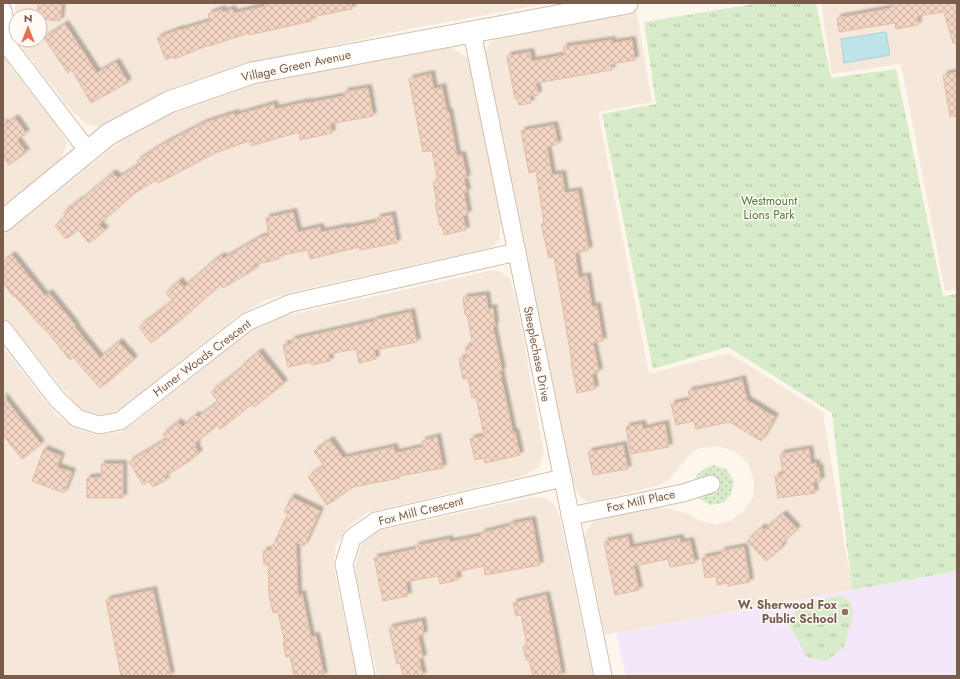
<svg xmlns="http://www.w3.org/2000/svg" width="960" height="679" font-family="Jost,sans-serif">
  <defs>
    <pattern id="grass-dots" width="8" height="8" patternUnits="userSpaceOnUse"><rect width="8" height="8" fill="#d8ecc9"/><path d="M2 2h.1M6 6h.1" fill="none" stroke="#b4c2a5" stroke-width="1.8" stroke-linecap="round"/></pattern>
    <pattern id="park-tufts" width="24" height="20" patternUnits="userSpaceOnUse"><rect width="24" height="20" fill="#d8ecc9"/><path d="M3 7l-1-3M5 7V3M7 7l1-3M15 17l-1-3M17 17v-4M19 17l1-3" fill="none" stroke="#b4c2a5"/></pattern>
    <pattern id="building-cross-hatch" width="8" height="8" patternUnits="userSpaceOnUse"><rect width="8" height="8" fill="#f3d5c3"/><path d="M0 0l8 8M0 8l8-8" fill="none" stroke="#cab0a1"/></pattern>
    <filter id="shadow"><feDropShadow dx="3.5" dy="-3.5" stdDeviation="1" flood-color="#0004"/></filter>
  </defs>
  <rect width="100%" height="100%" fill="#fdf6ec"/>
  <g fill="#f5e8da">
    <path d="M15 3H550L409 29 248 64 181 85 146 101 100 126 86 124 70 109 23 49 21 40H40V16H16V17Z"/>
    <path d="M821 3H957V289L945 291 901 64 832 74Z"/>
    <path d="M636 9 652 102 598 112 649 374 729 353 823 412 852 590 605 635 584 535 594 520 646 508H668L688 514 700 521 715 524 729 521 743 512 753 497 754 481 748 463 736 452 717 446 697 449 686 459 668 481 656 486 595 501H584L578 493 571 478 485 51 490 43 499 34Z"/>
    <path d="M445 45 459 52 470 60 501 223 499 240 491 248 295 291 266 300 236 317 125 406 109 415 92 413 78 407 3 315V236L125 138 172 112 216 96 254 84Z"/>
    <path d="M3 51 10 66 59 128 67 143 61 159 3 206Z"/>
    <path d="M494 270 501 272 510 279 515 295 544 452 539 467 523 476 366 513 348 527 335 547 334 569 357 676H3V348L58 417 77 429 97 435 121 432 138 420 249 332 285 316Z"/>
    <path d="M545 497 555 505 560 519 593 676H377L355 570 357 557 362 543 377 531 530 498Z"/>
  </g>
  <path fill="#f3e8fa" d="M957 571V676H626L616 633Z"/>
  <path fill="url(#grass-dots)" d="M713 465 726 469 734 481 731 495 723 503 710 505 696 497C693 477 694 473 713 465Z"/>
  <g fill="url(#park-tufts)">
    <path d="M760 3H816L831 78 896 69 943 296 957 294V571L852 590 832 413 728 347 653 369 602 114 656 104 644 22Z"/>
    <path d="M840 596 850 602 853 615 844 647 826 661 807 657 789 624 800 604Z"/>
  </g>
  <path fill="#bfe3e8" stroke="#a5d3da" d="M886 32 890 55 844 63 841 39Z"/>
  <g fill="url(#building-cross-hatch)" stroke="#e6bba3" filter="url(#shadow)">
    <path d="M38 3H62L60 21 40 19V16H37Z"/>
    <path d="M264 3H352V9L311 17 312 21 249 35V33L209 46V45L174 59V56L166 60 157 38 180 29V30L210 21 208 14 222 9 223 12 232 9 234 13 265 6Z"/>
    <path d="M891 3H957V43H953L944 12 917 16 918 25 896 29 895 23 839 32 837 18 892 8Z"/>
    <path d="M65 24 97 73 116 62 128 82 91 103 72 70 68 73 44 38Z"/>
    <path d="M612 40V43L632 40 635 60 611 64 612 70 536 83 538 95 530 96 531 103 519 105 517 98 515 99 507 56 530 52 532 61 565 55 563 47Z"/>
    <path d="M957 72V116L950 117 943 75Z"/>
    <path d="M431 74 434 89 442 87 447 112H449L457 156 462 155 467 178 464 179 467 192 464 193 468 214 463 216 466 230 444 235 442 226H440L435 204 437 203 433 182 438 181 432 151 423 152 409 79Z"/>
    <path d="M368 88 373 116 330 124 332 133 300 140 299 132 251 146 249 141 215 153 158 183 156 180 133 194 99 224 105 230 89 243 78 230 66 239 55 226 66 216 63 213 80 200V201L113 173 118 178 139 165 137 161 162 145 204 123 235 113 236 115 274 104 275 109 307 102V103L345 96 344 92Z"/>
    <path d="M15 118 26 133 17 140 26 152 9 165 3 157V122L5 125Z"/>
    <path d="M554 125 558 144 547 147 552 175 562 174 565 193 578 191 589 250 575 253 579 278 587 276 592 307 597 306 603 341 593 343 599 372 592 374 595 389 577 393 571 362H572L554 257 549 258 541 224 544 223 536 171 529 173 521 131Z"/>
    <path d="M293 212 298 232 320 227 321 232 346 227 347 228 377 222V218L392 215 397 243 360 250 359 247 310 259 308 250 278 256 279 259 253 265 255 269 223 288 221 284 175 324 151 343 139 327 173 301 166 293 179 281 184 287 214 261 222 256 223 259 259 238 269 235 266 218Z"/>
    <path d="M12 255 45 296 49 293 76 326 75 327 100 358 119 342 134 359 100 388 73 357 70 360 50 335 38 323 15 296 14 297 3 283V262Z"/>
    <path d="M486 295 488 309 493 308 495 326 493 327 502 371 500 372 513 433 515 432 520 455 485 463 484 458 475 460 470 439 484 436 476 397 472 398 468 378 463 379 459 359 467 357 465 347 473 346 467 314 465 315 463 298Z"/>
    <path d="M411 312 417 342 374 350 376 359 359 363 356 349 329 354 330 361 312 365 311 362 288 367 283 345 292 343 291 340 375 321 374 320Z"/>
    <path d="M259 352 284 383 254 407 252 404 220 429 217 425 195 443 197 445 195 447 199 453 189 461 164 477 166 480 153 487 149 481 143 485 129 462 167 439 163 434 178 422 182 427 196 415 198 417 218 402 211 392 242 368 241 367Z"/>
    <path d="M742 379 747 400 775 417 761 441 730 422 696 429 694 421 676 425 671 404 690 400 688 391 720 385Z"/>
    <path d="M3 396 41 444 22 459 3 435Z"/>
    <path d="M642 424 643 429 665 424 669 447 631 454 626 427Z"/>
    <path d="M437 437 443 468 399 476 400 478 353 487 327 505 308 477 324 466 314 451 330 440 343 458 394 447 395 453 423 447 422 441Z"/>
    <path d="M623 445 628 469 593 475 588 452Z"/>
    <path d="M44 449 61 456 57 467 72 472 64 493 32 481Z"/>
    <path d="M809 449 811 464 816 463V468L819 467 821 481 813 482 815 493 778 498 775 476 783 475 780 454Z"/>
    <path d="M101 464H123V498H87V478L102 477Z"/>
    <path d="M291 497 320 511 304 546 296 542 298 595 302 594 311 637 316 636 324 676H294L290 656 286 657 283 643H285L278 612 273 613 269 596 268 564 264 565 263 551 271 550 288 513 284 512Z"/>
    <path d="M783 514 797 529 781 544 783 546 766 561 747 541 762 527 764 530Z"/>
    <path d="M532 520 540 565 485 575 484 566 456 572 458 580 440 584 438 576 406 582 408 596 383 601 374 558 416 549 415 546 449 539 450 542 481 536V533L510 526V524Z"/>
    <path d="M628 537 630 548 680 538 681 543 690 541 695 563 670 567 668 559 634 566 639 590 615 595 604 542Z"/>
    <path d="M744 547 750 582 728 586V583L717 585 716 576 705 578 702 558 722 554 721 551Z"/>
    <path d="M153 590 171 676H121L106 600Z"/>
    <path d="M546 595 554 633 562 676H533L529 660H526L523 646 527 645 521 615 516 616 513 603Z"/>
    <path d="M422 621 424 635 418 636 423 658 419 659 423 676H403L400 663 397 664 389 628Z"/>
  </g>
  <g fill="none" stroke-linecap="round" stroke-linejoin="round">
    <defs>
      <g id="minor">
        <path d="M3 11 10 49 88 151"/>
        <path d="M472 32 603 676"/>
        <path d="M3 329 57 399 77 418 99 425 120 421 247 322 291 303 517 252"/>
        <path d="M570 516 683 493 711 484"/>
        <path d="M366 676 344 564 352 538 376 521 563 478"/>
      </g>
      <path id="tertiary" d="M3 221 109 134 169 102 252 73 627 3"/>
    </defs>
    <use href="#minor" stroke="#d1beb0" stroke-width="19"/>
    <use href="#tertiary" stroke="#d1beb0" stroke-width="23"/>
    <use href="#minor" stroke="#fff" stroke-width="17"/>
    <use href="#tertiary" stroke="#fff" stroke-width="21"/>
  </g>
  <circle fill="#8d6e63" stroke="#fffaf3" stroke-width="1.5" cx="845" cy="612" r="4"/>
  <g text-anchor="middle" stroke-width="3" stroke-linejoin="round" paint-order="stroke">
    <g font-size="12" fill="#7a5c4d" stroke="#fffaf3">
      <text transform="translate(296 66) rotate(-12)" y="4">Village Green Avenue</text>
      <text transform="translate(537 354) rotate(79)" y="4">Steeplechase Drive</text>
      <text transform="translate(202 358) rotate(-37)" y="4">Huner Woods Crescent</text>
      <text transform="translate(641 501) rotate(-12)" y="4">Fox Mill Place</text>
      <text transform="translate(421 511) rotate(-14)" y="4">Fox Mill Crescent</text>
    </g>
    <g font-size="12" fill="#537a41" stroke="#fffaf3">
      <text x="769" y="205">Westmount<tspan x="769" dy="14">Lions Park</tspan></text>
    </g>
    <g font-size="12" font-weight="bold" fill="#785e54" stroke="#fffaf3" text-anchor="end">
      <text x="837" y="609">W. Sherwood Fox<tspan x="837" dy="14">Public School</tspan></text>
    </g>
  </g>
  <rect width="960" height="679" fill="none" stroke="#7a5c4d" stroke-width="8"/>
  <g transform="translate(28 28)"><circle r="19" fill="#fffaf3" stroke="#cabbb1"/>
  <path d="M0-3L7 15L0 10L-7 15Z" fill="#e76f51"/>
  <text y="-6" font-size="11" font-weight="bold" text-anchor="middle" fill="#7a5c4d">N</text>
  </g>
</svg>
